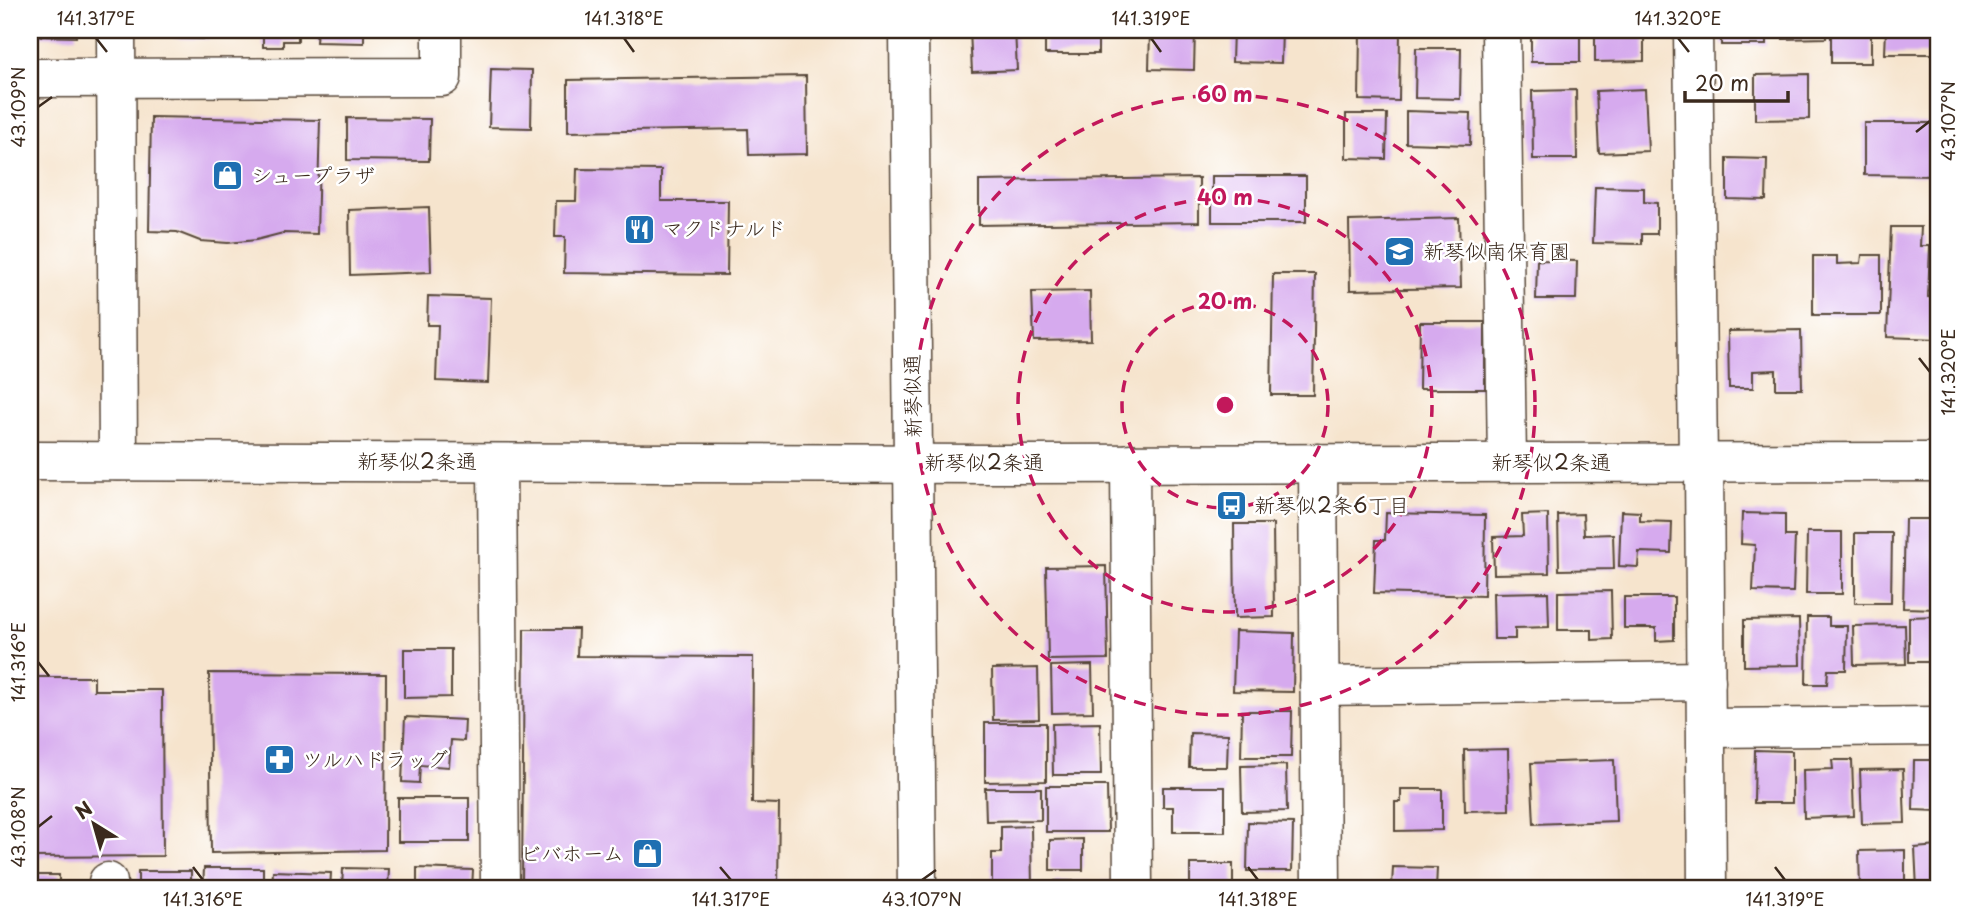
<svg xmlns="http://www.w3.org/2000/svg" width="1968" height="919" font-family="'Playpen Sans','Klee One',sans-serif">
  <rect width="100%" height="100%" fill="#fff"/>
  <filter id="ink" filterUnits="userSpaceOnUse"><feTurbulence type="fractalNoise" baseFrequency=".0143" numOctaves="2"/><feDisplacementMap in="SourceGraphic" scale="14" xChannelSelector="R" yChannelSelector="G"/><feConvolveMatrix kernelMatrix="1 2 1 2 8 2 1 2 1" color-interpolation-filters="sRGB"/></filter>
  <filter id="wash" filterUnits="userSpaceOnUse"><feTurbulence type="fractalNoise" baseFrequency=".00686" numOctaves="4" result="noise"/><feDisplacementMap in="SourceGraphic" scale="28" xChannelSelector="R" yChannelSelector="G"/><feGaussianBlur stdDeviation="1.57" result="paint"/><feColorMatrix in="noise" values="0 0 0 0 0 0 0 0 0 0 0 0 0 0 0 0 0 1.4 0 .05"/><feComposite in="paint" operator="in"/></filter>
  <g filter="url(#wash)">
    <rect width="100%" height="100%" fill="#f6e4cd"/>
    <g id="blocks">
      <g fill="#d6aaee">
        <path d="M30 30H76V37L30 36Z"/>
        <path d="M173 30H209V39L173 38Z"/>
        <path d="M263 30H298V41H283V47H263Z"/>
        <path d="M317 30H364V43L316 42Z"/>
        <path d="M970 30H1015L1017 70 972 72Z"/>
        <rect x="1045" y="30" width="53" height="24"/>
        <path d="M1150 30H1195L1194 70 1149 69Z"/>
        <path d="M1233 30H1282L1281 63 1232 62Z"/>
        <path d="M1360 30H1400L1399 101 1359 100Z"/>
        <rect x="1412" y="30" width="38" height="4"/>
        <rect x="1531" y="30" width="49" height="32"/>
        <path d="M1595 30H1644V61L1595 62Z"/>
        <rect x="1721" y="30" width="45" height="15"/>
        <path d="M1783 30H1826V38L1783 39Z"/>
        <rect x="1831" y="30" width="40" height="33"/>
        <path d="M1886 30H1936L1935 54H1885Z"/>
        <path d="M1416 48H1461L1460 99 1415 98Z"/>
        <path d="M491 69 532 70 531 128 489 127Z"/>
        <path d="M1809 74V119L1755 120V75Z"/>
        <path d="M806 76 807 154 749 155 748 129 568 132V80Z"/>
        <path d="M1645 89 1648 151 1599 153 1596 91Z"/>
        <path d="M1576 90 1577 159H1533L1532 91Z"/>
        <path d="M1406 111 1471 113 1470 145 1406 143Z"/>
        <path d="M1346 114H1387L1386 159 1346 158Z"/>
        <path d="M151 117 320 120 317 234 283 233 256 240 228 243 200 241 177 232 149 231Z"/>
        <path d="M347 118 430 119 429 161 347 160Z"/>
        <path d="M1864 123H1938V176L1864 175Z"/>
        <path d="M1727 158 1767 159 1766 200 1727 199Z"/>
        <path d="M577 169 661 170V201H728L727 275 564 273 565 237H555L556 201H576Z"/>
        <rect x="1212" y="176" width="94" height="46"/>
        <path d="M1199 178V222L979 225V181Z"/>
        <path d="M1595 187 1644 188V202L1657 203V234H1642V244L1593 243Z"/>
        <path d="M429 207 431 272 350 275 349 210Z"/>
        <path d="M1459 218 1461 288 1350 290 1349 221Z"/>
        <path d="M1891 227H1921L1920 246H1930L1928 297 1938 298V339L1887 337Z"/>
        <path d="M1862 255H1881V315H1813V256H1837V264L1861 263Z"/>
        <path d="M1537 260 1577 261 1576 299H1536Z"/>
        <path d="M1273 274H1315L1313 395H1271Z"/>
        <path d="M1090 291 1091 340 1034 341 1032 292Z"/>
        <path d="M428 296 491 298 488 383 436 381 438 325H427Z"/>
        <path d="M1420 322H1485V389H1419Z"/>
        <path d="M1801 330 1802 389H1776V370L1753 371V388H1729L1728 331Z"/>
        <path d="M1621 511 1640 512V521L1672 522 1671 553 1639 552 1638 567 1619 566Z"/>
        <path d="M1386 513 1485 515 1484 596 1374 593 1376 540H1385Z"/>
        <path d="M1742 513 1785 514V536H1795L1793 592 1753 591 1755 545 1741 544Z"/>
        <path d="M1548 514 1549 573 1494 574 1493 537 1523 536 1522 515Z"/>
        <path d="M1583 514 1584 535 1613 534 1614 569 1559 570 1558 515Z"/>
        <path d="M1905 519H1938V609L1903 608Z"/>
        <path d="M1234 524H1273L1274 617 1235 618Z"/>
        <path d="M1807 532H1842V594H1806Z"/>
        <path d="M1855 533H1892L1891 603H1855Z"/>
        <path d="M1106 566 1108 659 1048 660 1046 567Z"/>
        <path d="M1611 591 1612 639 1592 640V630H1558V592Z"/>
        <path d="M1548 592 1549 627 1515 628V639H1494L1493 593Z"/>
        <path d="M1624 597H1674V640L1656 641V628H1624Z"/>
        <path d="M1938 616V662H1909V617Z"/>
        <path d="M1807 617H1829V626H1847L1846 670H1828L1827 684H1806Z"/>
        <path d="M1799 619 1800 665 1744 666V620Z"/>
        <path d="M1905 625 1906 664 1854 665 1853 626Z"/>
        <path d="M524 629H578L577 656 753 657 752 803 779 804 778 889H522Z"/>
        <path d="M1235 631 1294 633 1293 692 1233 691Z"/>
        <path d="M404 649H451V697L404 698Z"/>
        <path d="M1092 665 1093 712 1052 713 1051 666Z"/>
        <path d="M1038 668 1039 719 993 720 992 669Z"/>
        <path d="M209 673 386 674 385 850 211 853Z"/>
        <path d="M30 677H94V690H162L163 856 30 857Z"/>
        <path d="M1242 711H1292L1291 757H1241Z"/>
        <path d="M405 717 465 720 464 741 451 740 449 767 420 765 419 783 402 782Z"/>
        <path d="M985 723H1046V781L985 782Z"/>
        <path d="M1100 723 1101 775H1053L1052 724Z"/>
        <path d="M1190 733 1228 734 1227 767H1189Z"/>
        <path d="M1508 749 1509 810 1465 811 1464 750Z"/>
        <path d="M1755 750 1792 751V803H1754Z"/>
        <path d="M1614 760 1616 821 1534 824 1531 763Z"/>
        <path d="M1832 760H1852L1854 816 1804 818 1803 770 1833 769Z"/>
        <path d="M1914 760H1938V811L1913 810Z"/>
        <path d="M1286 765 1287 811 1242 812 1241 766Z"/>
        <path d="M1903 769 1905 823 1862 824 1860 770Z"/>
        <path d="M1046 786H1107L1108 832H1046Z"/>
        <path d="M1163 787H1225V832H1173V807H1163Z"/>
        <path d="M985 788H1041V820L986 821Z"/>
        <path d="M1401 789H1442V830L1395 831V802H1401Z"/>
        <rect x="398" y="798" width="71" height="44"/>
        <path d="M1248 822 1293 823 1292 871H1247Z"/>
        <path d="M1031 826 1032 889H1002V884L992 885V853H1001V827Z"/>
        <path d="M1083 839V870H1050V840Z"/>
        <path d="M1938 846V889H1917L1915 848Z"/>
        <path d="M1905 850V889H1860L1859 851Z"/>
        <path d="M1190 864H1233V889H1171V884H1190Z"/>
        <path d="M1393 867 1437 868 1436 889H1382V885L1392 886Z"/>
        <path d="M204 868H263V889H203Z"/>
        <path d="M343 868 389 869 388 889H342Z"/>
        <path d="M417 868 473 870 472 889H417Z"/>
        <rect x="138" y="871" width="53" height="18"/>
        <path d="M273 871 331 873 330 889H272Z"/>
        <rect x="30" y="875" width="29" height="14"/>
        <rect x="1055" y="881" width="58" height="8"/>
        <path d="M1245 886 1295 887V889H1245Z"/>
      </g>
    </g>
  </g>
  <g filter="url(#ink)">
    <use href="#blocks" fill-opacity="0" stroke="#574638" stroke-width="2"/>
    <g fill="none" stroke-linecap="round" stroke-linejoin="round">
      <defs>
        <g id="minor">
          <path d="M116 30 118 461"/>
          <path d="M909 30 917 889"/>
          <path d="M1501 30 1507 463"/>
          <path d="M1693 30 1698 462"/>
          <path d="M30 78 442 77V30"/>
          <path d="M30 461 996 464 1938 462"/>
          <path d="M497 463 500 889"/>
          <path d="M1130 463 1133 889"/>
          <path d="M1318 463 1321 889"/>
          <path d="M1704 463 1707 889"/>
          <path d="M1319 686 1706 681"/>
          <path d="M1708 728 1938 726"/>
          <path d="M108 882V889"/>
        </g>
      </defs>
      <use href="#minor" stroke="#574638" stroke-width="41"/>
      <use href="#minor" stroke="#fff" stroke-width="38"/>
    </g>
  </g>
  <path fill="none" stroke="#3b2a1e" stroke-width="2.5" d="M96 38 107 52M624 38 634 52M1151 38 1161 52M1678 38 1689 52M38 107 52 97M1916 132 1930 121M1919 358 1930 372M38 662 49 676M38 827 52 816M193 867 203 880M720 867 731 880M1248 867 1258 880M1775 867 1785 880M922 880 936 870"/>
  <g fill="none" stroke="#c2185b" stroke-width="3.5" stroke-dasharray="12 9">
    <circle cx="1225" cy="405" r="103"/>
    <circle cx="1225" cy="405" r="207"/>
    <circle cx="1225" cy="405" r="310"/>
  </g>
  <defs>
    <symbol id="shop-square" viewBox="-11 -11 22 22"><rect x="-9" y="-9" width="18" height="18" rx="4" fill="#1f6fb2" stroke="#fff"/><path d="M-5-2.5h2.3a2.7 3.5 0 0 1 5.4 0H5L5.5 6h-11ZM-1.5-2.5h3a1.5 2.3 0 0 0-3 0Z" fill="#fff"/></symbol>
    <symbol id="restaurant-square" viewBox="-11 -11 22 22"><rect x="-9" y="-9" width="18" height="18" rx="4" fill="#1f6fb2" stroke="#fff"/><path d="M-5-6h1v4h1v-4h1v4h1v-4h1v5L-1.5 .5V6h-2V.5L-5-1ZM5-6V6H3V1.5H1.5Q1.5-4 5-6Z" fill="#fff"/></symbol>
    <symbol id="school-square" viewBox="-11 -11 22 22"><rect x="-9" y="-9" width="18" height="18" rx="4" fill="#1f6fb2" stroke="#fff"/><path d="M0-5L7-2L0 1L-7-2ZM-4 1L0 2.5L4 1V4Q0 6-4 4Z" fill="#fff"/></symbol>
    <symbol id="bus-square" viewBox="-11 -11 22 22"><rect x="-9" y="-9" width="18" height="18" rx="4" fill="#1f6fb2" stroke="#fff"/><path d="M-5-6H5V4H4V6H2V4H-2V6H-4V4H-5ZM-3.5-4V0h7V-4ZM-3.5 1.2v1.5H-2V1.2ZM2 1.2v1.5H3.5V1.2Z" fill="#fff"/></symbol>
    <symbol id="pharmacy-square" viewBox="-11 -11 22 22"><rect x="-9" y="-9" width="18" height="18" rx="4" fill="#1f6fb2" stroke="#fff"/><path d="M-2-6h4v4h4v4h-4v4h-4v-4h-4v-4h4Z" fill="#fff"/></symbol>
  </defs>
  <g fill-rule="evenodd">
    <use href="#shop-square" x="210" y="158" width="35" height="35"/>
    <use href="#restaurant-square" x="622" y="212" width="35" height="35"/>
    <use href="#school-square" x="1382" y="234" width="35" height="35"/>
    <use href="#bus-square" x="1214" y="488" width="35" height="35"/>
    <use href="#pharmacy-square" x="262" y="742" width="35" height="35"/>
    <use href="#shop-square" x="630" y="836" width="35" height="35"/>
  </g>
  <g text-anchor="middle" stroke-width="5" stroke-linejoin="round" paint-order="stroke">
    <g font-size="21" fill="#3b2a1e" stroke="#fff" text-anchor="start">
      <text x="251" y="183">シュープラザ</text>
      <text x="662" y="236">マクドナルド</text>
      <text x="1423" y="259">新琴似南保育園</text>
      <text x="1254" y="513">新琴似2条6丁目</text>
      <text x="302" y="767">ツルハドラッグ</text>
      <text x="624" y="861" text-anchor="end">ビバホーム</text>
    </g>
    <g font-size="21" fill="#3b2a1e" stroke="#fff">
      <text transform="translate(913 396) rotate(-91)" y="7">新琴似通</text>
      <text x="417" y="469">新琴似2条通</text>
      <text x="984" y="470">新琴似2条通</text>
      <text x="1551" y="470">新琴似2条通</text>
    </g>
  </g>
  <circle cx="1225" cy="405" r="10" fill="#c2185b" stroke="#fff" stroke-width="3.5"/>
  <g font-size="21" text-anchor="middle" font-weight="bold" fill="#c2185b" stroke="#fff" stroke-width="5" stroke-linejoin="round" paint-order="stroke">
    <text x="1225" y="102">60 m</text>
    <text x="1225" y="205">40 m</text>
    <text x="1225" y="309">20 m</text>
  </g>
  <rect width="1968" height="919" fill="none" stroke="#fff" stroke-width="77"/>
  <g transform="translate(94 824) rotate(323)" stroke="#ffffff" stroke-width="5" paint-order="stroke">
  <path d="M0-5L12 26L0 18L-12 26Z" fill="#3b2a1e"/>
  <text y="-10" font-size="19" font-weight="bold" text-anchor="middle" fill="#3b2a1e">N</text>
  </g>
  <path d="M1685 91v10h103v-10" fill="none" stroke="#3b2a1e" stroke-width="3.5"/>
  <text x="1695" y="91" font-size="21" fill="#3b2a1e" stroke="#ffffff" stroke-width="5" paint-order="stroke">20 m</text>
  <rect x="38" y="38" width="1892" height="842" fill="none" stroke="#3b2a1e" stroke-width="2.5"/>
  <g font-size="18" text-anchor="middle" fill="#3b2a1e">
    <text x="96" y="25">141.317°E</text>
    <text x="624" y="25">141.318°E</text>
    <text x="1151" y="25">141.319°E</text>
    <text x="1678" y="25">141.320°E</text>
    <text transform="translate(19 107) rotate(-90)" y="6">43.109°N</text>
    <text transform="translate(1949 121) rotate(-90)" y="6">43.107°N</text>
    <text transform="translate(1949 372) rotate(-90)" y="6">141.320°E</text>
    <text transform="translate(19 662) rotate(-90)" y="6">141.316°E</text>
    <text transform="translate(19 827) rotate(-90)" y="6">43.108°N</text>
    <text x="203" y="906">141.316°E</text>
    <text x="731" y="906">141.317°E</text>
    <text x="922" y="906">43.107°N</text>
    <text x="1258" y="906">141.318°E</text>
    <text x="1785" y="906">141.319°E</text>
  </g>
</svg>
